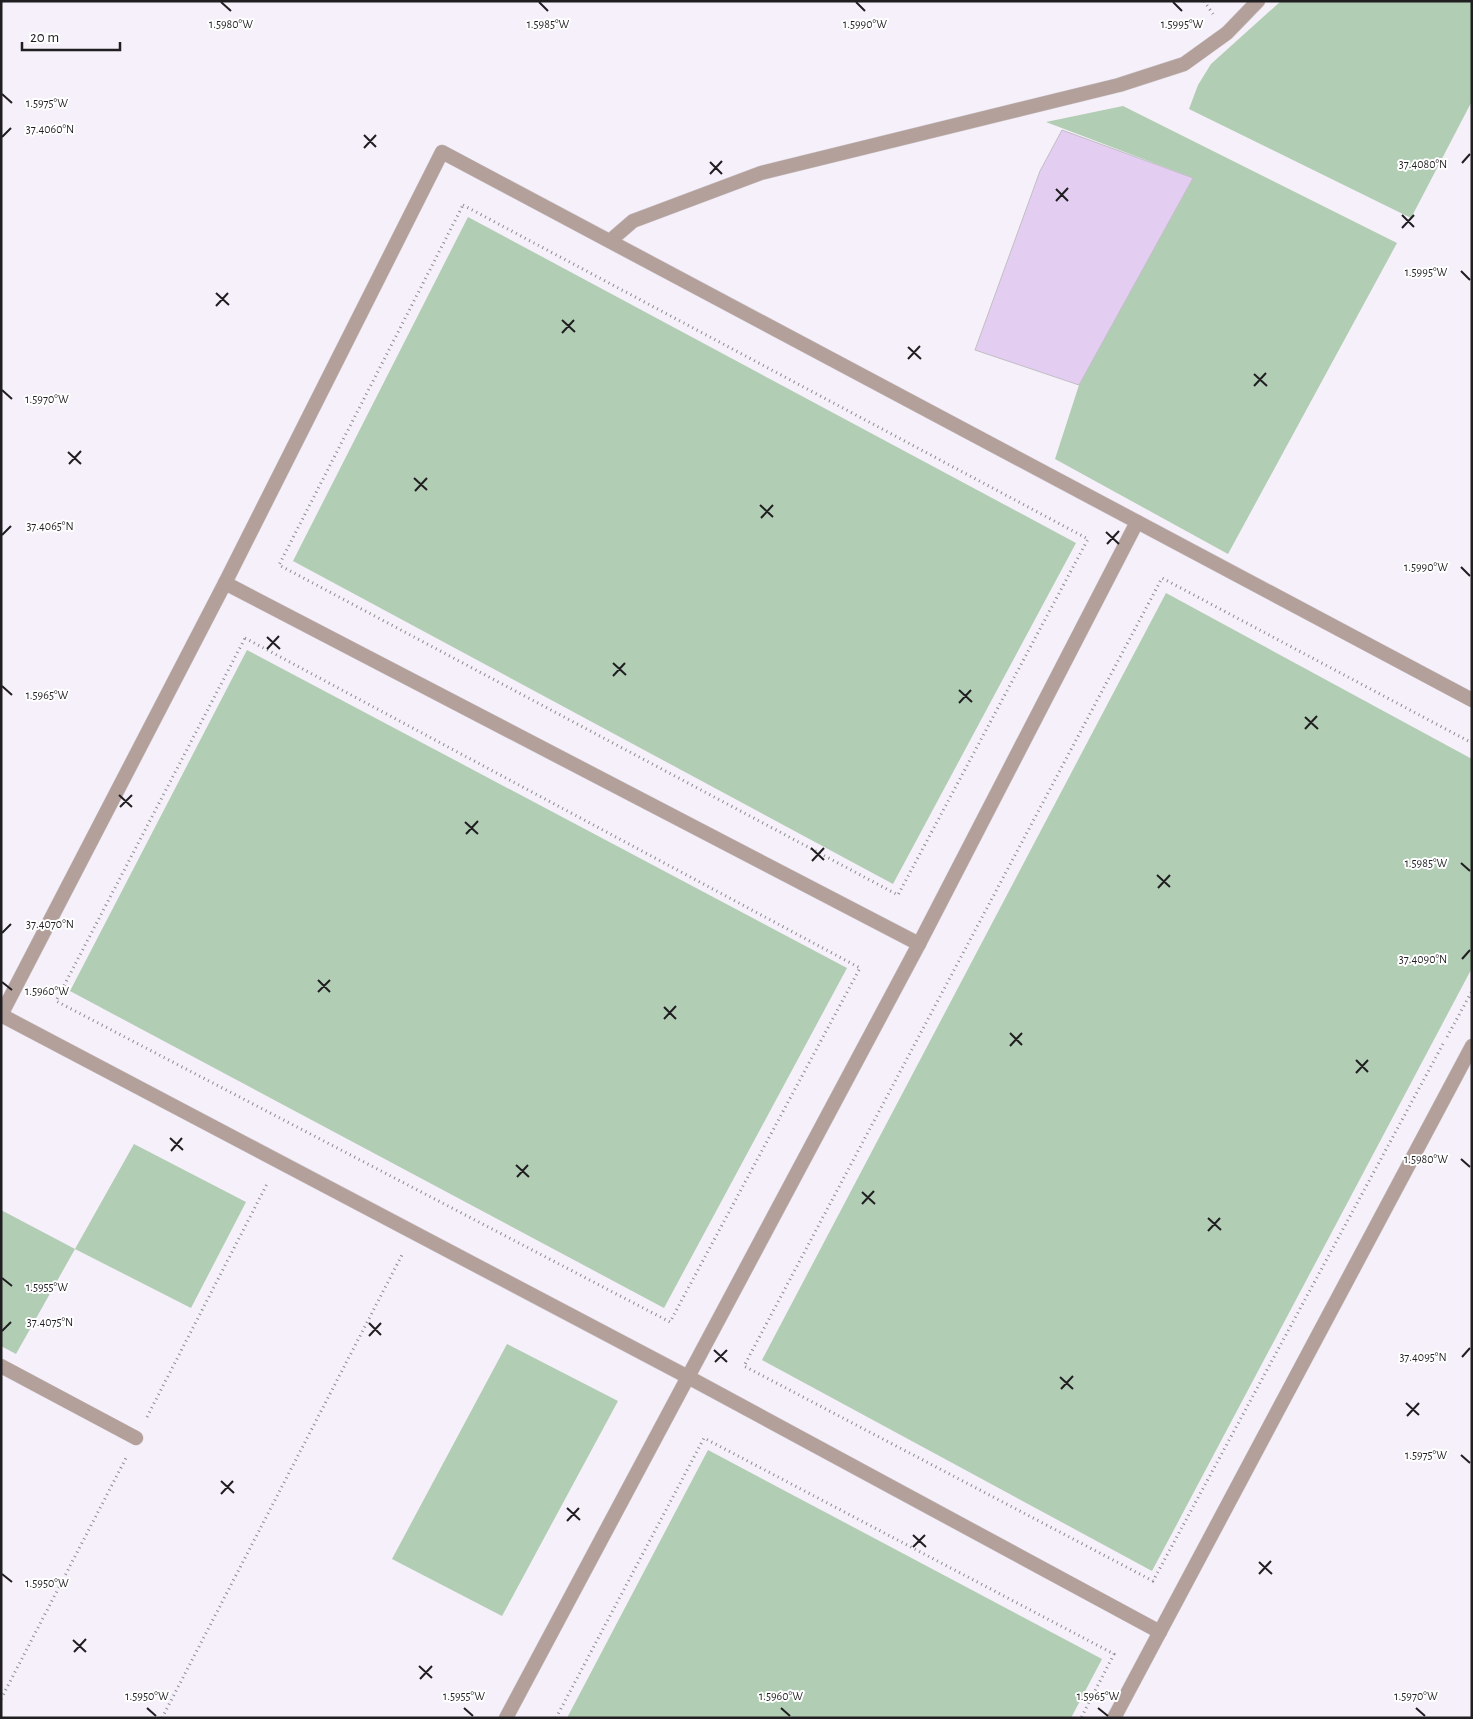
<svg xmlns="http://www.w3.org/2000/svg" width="1473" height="1719" font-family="'Alegreya Sans',sans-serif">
  <rect width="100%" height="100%" fill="#f5f0f9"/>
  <g fill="#b1cdb4">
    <path d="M1281 1H1472V101L1411 218 1189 109 1198 85 1211 64Z"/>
    <path d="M1123 106 1397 243 1228 554 1055 459 1079 385 1193 178 1046 122Z"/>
    <path d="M468 217 1076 543 893 884 293 561Z"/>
    <path d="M1166 593 1472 759V968L1152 1571 762 1360Z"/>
    <path d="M247 650 847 968 664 1308 70 991Z"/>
    <path d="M134 1144 246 1202 191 1308 75 1249 16 1354 1 1346V1210L75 1249Z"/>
    <path d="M507 1344 618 1401 502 1616 392 1559Z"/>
    <path d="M708 1450 1102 1659 1071 1718H567Z"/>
  </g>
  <path fill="#e3cef1" stroke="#c2bdc5" d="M1062 130 1193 178 1079 385 975 350 1040 171Z"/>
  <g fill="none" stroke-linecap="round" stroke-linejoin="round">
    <defs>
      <path id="service" d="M1 1366 136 1438"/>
      <g id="minor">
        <path d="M611 240 633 221 761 173 1119 85 1184 64 1227 33 1258 1"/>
        <path d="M225 583 919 944"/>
        <path d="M1 1015 225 583 442 152 1472 700"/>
        <path d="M1 1015 688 1377 1160 1632"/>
        <path d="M506 1718 919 944 1137 522"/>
        <path d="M1114 1718 1472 1046"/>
      </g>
    </defs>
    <use href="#service" stroke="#d3ced6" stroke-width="15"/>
    <use href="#minor" stroke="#d3ced6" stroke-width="15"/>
    <g stroke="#8d8a90" stroke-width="3" stroke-dasharray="1 4" stroke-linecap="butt">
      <path d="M1204 1 1213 14"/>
      <path d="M463 205 1088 539 898 895 279 565Z"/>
      <path d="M245 638 860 968 670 1322 56 1001Z"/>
      <path d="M1447 1037 1472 991"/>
      <path d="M1443 1044 1153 1581 744 1366 1162 578 1472 743"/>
      <path d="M147 1417 268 1182"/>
      <path d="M1 1699 126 1458"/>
      <path d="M162 1718 403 1253"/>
      <path d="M556 1718 704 1438 1114 1654 1081 1718"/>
    </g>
    <use href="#service" stroke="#b3a09a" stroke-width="14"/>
    <use href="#minor" stroke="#b3a09a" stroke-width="14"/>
  </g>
  <path fill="none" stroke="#201e21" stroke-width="2" d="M221 2 231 11M539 2 548 11M856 2 865 11M1173 2 1182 11M2 94 12 103M364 135 376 147M2 137 11 128M364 148 376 135M710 162 722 174M1462 163 1470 154M710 174 722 161M1056 189 1068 201M1056 201 1068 188M1402 215 1414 227M1402 228 1414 215M1461 271 1470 280M216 293 229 305M216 306 228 293M562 320 575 332M562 333 574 320M908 347 921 359M908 359 920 346M1254 374 1267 386M1254 386 1266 373M2 390 12 399M68 452 81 464M69 464 81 451M414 478 427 490M415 491 427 478M760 505 773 517M761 518 773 505M1106 532 1119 544M2 535 11 526M1107 544 1119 531M1461 567 1470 576M267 637 280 649M267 649 279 636M613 663 626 675M613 676 625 663M2 686 12 695M959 690 972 702M959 703 971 690M1305 717 1318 729M1305 729 1317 716M119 795 132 807M120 807 132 795M465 822 478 834M466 834 478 821M811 848 824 860M812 861 824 848M1461 863 1470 871M1157 875 1170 887M1158 888 1170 875M2 933 11 924M1462 959 1470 950M318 980 330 992M2 982 12 990M318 992 330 980M664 1007 676 1019M664 1019 676 1006M1010 1033 1022 1045M1010 1046 1022 1033M1356 1060 1368 1072M1356 1073 1368 1060M170 1138 183 1150M171 1151 182 1138M1461 1159 1470 1167M516 1165 529 1177M517 1177 528 1165M862 1192 875 1204M862 1204 874 1191M1208 1218 1221 1230M1208 1231 1220 1218M2 1278 12 1286M369 1323 381 1335M2 1331 11 1322M369 1336 381 1323M714 1350 727 1362M1462 1357 1470 1348M715 1362 727 1350M1060 1377 1073 1389M1061 1389 1073 1376M1406 1403 1419 1415M1407 1416 1419 1403M1461 1455 1470 1463M221 1481 234 1493M221 1494 233 1481M567 1508 580 1520M567 1521 579 1508M913 1535 926 1547M913 1547 925 1535M1259 1562 1272 1574M2 1574 12 1582M1259 1574 1271 1561M73 1640 86 1652M74 1652 86 1639M419 1666 432 1678M420 1679 432 1666M147 1708 156 1716M464 1708 473 1716M781 1708 790 1716M1098 1708 1108 1716M1416 1708 1425 1716"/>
  <g font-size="12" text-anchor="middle" fill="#201e21" stroke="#fff" stroke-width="4" stroke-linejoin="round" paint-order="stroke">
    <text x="231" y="28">1.5980°W</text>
    <text x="548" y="28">1.5985°W</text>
    <text x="865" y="28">1.5990°W</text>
    <text x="1182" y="28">1.5995°W</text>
    <text x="47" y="107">1.5975°W</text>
    <text x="50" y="133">37.4060°N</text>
    <text x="1423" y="168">37.4080°N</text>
    <text x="1426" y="276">1.5995°W</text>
    <text x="47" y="403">1.5970°W</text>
    <text x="50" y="530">37.4065°N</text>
    <text x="1426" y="571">1.5990°W</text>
    <text x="47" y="699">1.5965°W</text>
    <text x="1426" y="867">1.5985°W</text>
    <text x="50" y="928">37.4070°N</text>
    <text x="1423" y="963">37.4090°N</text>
    <text x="47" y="995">1.5960°W</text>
    <text x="1426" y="1163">1.5980°W</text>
    <text x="47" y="1291">1.5955°W</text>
    <text x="50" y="1326">37.4075°N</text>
    <text x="1423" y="1361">37.4095°N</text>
    <text x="1426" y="1459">1.5975°W</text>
    <text x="47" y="1587">1.5950°W</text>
    <text x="147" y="1700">1.5950°W</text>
    <text x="464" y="1700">1.5955°W</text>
    <text x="781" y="1700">1.5960°W</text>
    <text x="1098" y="1700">1.5965°W</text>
    <text x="1416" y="1700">1.5970°W</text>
  </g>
  <rect width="1473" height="1719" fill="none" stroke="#201e21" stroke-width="5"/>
  <path d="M22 42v8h98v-8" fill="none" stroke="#201e21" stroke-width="2.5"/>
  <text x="30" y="42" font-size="15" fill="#201e21" stroke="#ffffff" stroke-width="4" paint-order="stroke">20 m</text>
</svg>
